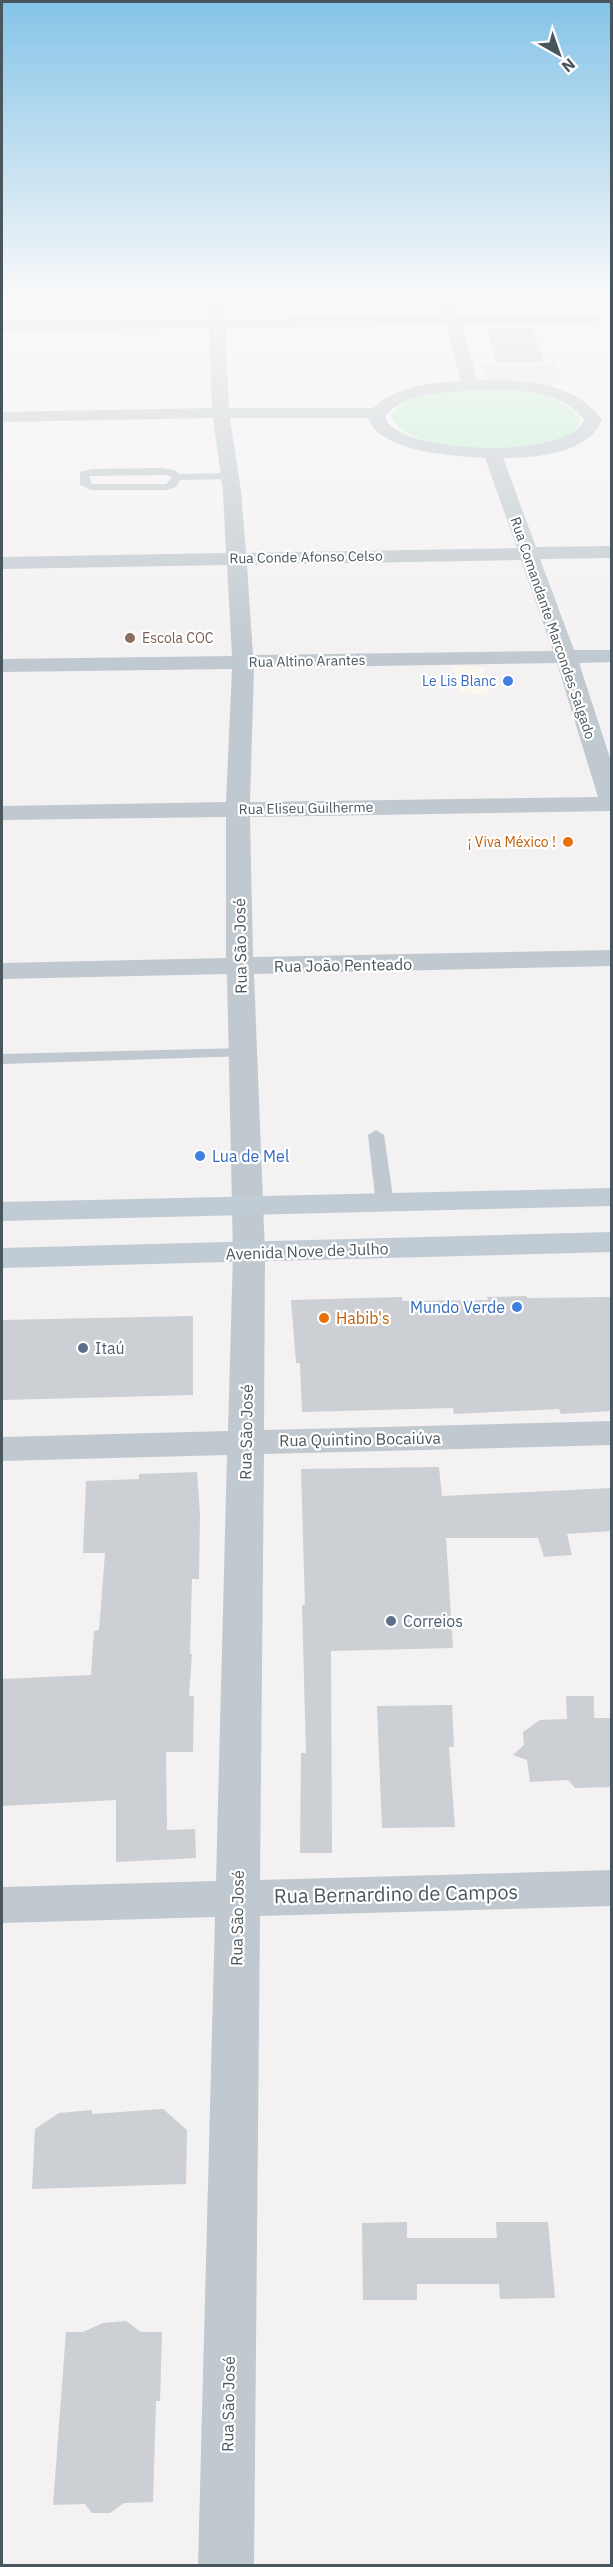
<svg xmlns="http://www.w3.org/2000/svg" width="613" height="2567" font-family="'IBM Plex Sans',sans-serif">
  <rect width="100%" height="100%" fill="#f4f1f2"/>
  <path fill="#fcf7ed" d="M452 666H473L484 669 488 695 460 693Z"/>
  <path fill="#e4e2e3" d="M555 363 562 380 550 386 491 380 486 379 482 365Z"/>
  <path fill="#c3eed1" d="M473 389C505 390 563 389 580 420 578 424 576 429 572 432 540 454 406 458 391 415 410 391 445 391 473 389Z"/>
  <g fill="#cccfd3">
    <path d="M487 328H533L544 362 497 363Z"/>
    <path d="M527 1296V1298L612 1297V1411L561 1414 559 1409 454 1414 453 1408 302 1412 300 1363H296L291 1300 402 1297V1301L488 1300 487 1297Z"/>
    <path d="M193 1316V1395L2 1400V1320Z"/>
    <path d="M439 1467 442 1496 612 1488V1531L567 1534 572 1555 544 1557 538 1538H446L453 1648 331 1651 332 1853H300L301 1753H306L302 1605H305L301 1469Z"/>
    <path d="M197 1472 200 1515 199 1579H192L190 1654H192L189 1696H194L193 1752H166L167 1830 195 1829 196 1858 116 1862V1800L2 1806V1679L91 1675 94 1631 99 1630 105 1553H83L86 1481 139 1479V1474Z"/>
    <path d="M566 1696H594V1718H612V1787L575 1788 568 1780 530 1782 527 1760 513 1755 524 1745 523 1732 540 1720 567 1719Z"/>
    <path d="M452 1705 454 1747H449L455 1827 382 1828 377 1706Z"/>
    <path d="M163 2109 187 2130 186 2184 32 2189 35 2129 59 2113 92 2110V2114Z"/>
    <path d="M407 2222V2238H497L496 2222H548L555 2298 500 2299 499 2284H417V2300H363L362 2223Z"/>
    <path d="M126 2321 141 2332H162L160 2401H156L153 2502 124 2503 110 2513H92L85 2504 53 2505 66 2332H83L103 2323Z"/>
  </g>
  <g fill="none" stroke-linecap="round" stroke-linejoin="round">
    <g fill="#c0c9cf" fill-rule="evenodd">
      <path d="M161 468 175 470 179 474 230 473 235 476 230 479 180 480 176 487 167 490H91L80 485V472L92 469ZM168 475 172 478 166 484H92L89 476Z"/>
      <path d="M243 1048 249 1050 251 1053 249 1056 2 1064V1054Z"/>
      <path d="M376 1130 384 1135 394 1204 391 1208H379L376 1204 368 1135Z"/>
    </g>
    <path fill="#c0c9cf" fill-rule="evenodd" d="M208 300H224L225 319 444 316 442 300H454L459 316H598L601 319 593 324 462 325 477 380C520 380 575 381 602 420 588 454 535 458 503 458L536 547 612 546V558L540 559 574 650H612V662L579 663 612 764V811L250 817 253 957 612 950V966L254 974 265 1253 264 1430 612 1421V1445L264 1454 260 1880 612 1870V1906L260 1916 254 2566H198L215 1917 2 1923V1887L216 1881 227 1455 2 1461V1437L228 1431 233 1253 227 974 2 979V963L226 958V817L2 820V806L226 802 232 669 2 672V659L232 656 227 565 2 569V557L226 553 223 491 213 418 2 422V412L212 408 209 328 2 331V321L209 319ZM446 325 461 381C429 383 397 386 373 408H229L225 328ZM470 390C507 390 560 387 584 420 568 459 406 455 386 420V414C409 393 440 393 470 390ZM230 418H368C379 452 454 456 485 458L517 548 246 553 241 491ZM521 560 553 651 253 655 247 565ZM557 663 598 797 250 802 254 668Z"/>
    <g fill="#c0cbd4" fill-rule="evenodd">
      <path d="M612 1188V1206L2 1221V1202Z"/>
      <path d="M612 1232V1252L2 1268V1248Z"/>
    </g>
  </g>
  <linearGradient id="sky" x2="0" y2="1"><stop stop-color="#85c4e8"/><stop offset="0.45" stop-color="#faf9f9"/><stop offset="1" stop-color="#faf9f9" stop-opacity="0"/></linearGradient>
  <rect width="613" height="660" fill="url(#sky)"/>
  <circle fill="#8d6e63" stroke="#fff" stroke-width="2" cx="130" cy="638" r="6"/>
  <g fill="#3f7fe0" stroke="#fff" stroke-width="2">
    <circle cx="508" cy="681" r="6"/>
    <circle cx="200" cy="1156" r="6"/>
    <circle cx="517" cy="1307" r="6"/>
  </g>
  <g fill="#e8710a" stroke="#fff" stroke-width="2">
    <circle cx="568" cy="842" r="6"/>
    <circle cx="324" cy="1318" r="6"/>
  </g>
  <g fill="#5c6f8a" stroke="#fff" stroke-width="2">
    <circle cx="83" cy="1348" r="6"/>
    <circle cx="391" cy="1621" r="6"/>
  </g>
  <g text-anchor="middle" stroke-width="4.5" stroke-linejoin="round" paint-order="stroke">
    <g font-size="14" fill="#4a565e" stroke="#fff">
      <text transform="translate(306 557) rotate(-1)" y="5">Rua Conde Afonso Celso</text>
      <text transform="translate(553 628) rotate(71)" y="5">Rua Comandante Marcondes Salgado</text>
      <text transform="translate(307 661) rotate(-1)" y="5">Rua Altino Arantes</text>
      <text transform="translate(306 808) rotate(-1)" y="5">Rua Eliseu Guilherme</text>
    </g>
    <g font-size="14" fill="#785e54" stroke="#fff" text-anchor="start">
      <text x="142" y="643">Escola COC</text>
    </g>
    <g font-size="14" fill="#366cbe" stroke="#fff" text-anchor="end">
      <text x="496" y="686">Le Lis Blanc</text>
    </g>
    <g font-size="14" fill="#c56008" stroke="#fff" text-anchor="end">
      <text x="556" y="847">¡ Viva México !</text>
    </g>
    <g font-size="16" fill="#4a565e" stroke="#fff">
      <text transform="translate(240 946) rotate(-91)" y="6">Rua São José</text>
      <text transform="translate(343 965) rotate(-1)" y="6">Rua João Penteado</text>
      <text transform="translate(307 1251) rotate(-2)" y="6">Avenida Nove de Julho</text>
      <text transform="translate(246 1432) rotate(-89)" y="6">Rua São José</text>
      <text transform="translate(360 1439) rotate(-1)" y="6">Rua Quintino Bocaiúva</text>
      <text transform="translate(237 1918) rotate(-89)" y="6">Rua São José</text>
      <text transform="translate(228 2404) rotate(-89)" y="6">Rua São José</text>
    </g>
    <g font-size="16" fill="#366cbe" stroke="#fff" text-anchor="start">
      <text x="212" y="1162">Lua de Mel</text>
      <text x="505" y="1313" text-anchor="end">Mundo Verde</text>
    </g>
    <g font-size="16" fill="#c56008" stroke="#fff" text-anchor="start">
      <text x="336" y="1324">Habib's</text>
    </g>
    <g font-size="16" fill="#4e5e75" stroke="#fff" text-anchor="start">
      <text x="95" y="1354">Itaú</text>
      <text x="403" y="1627">Correios</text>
    </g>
    <g font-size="20" fill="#4a565e" stroke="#fff">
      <text transform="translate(396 1894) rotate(-1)" y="7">Rua Bernardino de Campos</text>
    </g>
  </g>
  <rect width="613" height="2567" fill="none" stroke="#4a565e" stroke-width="6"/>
  <g transform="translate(559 54) rotate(140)" stroke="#ffffff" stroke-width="4.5" paint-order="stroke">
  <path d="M0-4.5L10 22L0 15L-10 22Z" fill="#4a565e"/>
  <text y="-9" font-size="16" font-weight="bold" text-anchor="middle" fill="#4a565e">N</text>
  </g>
</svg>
